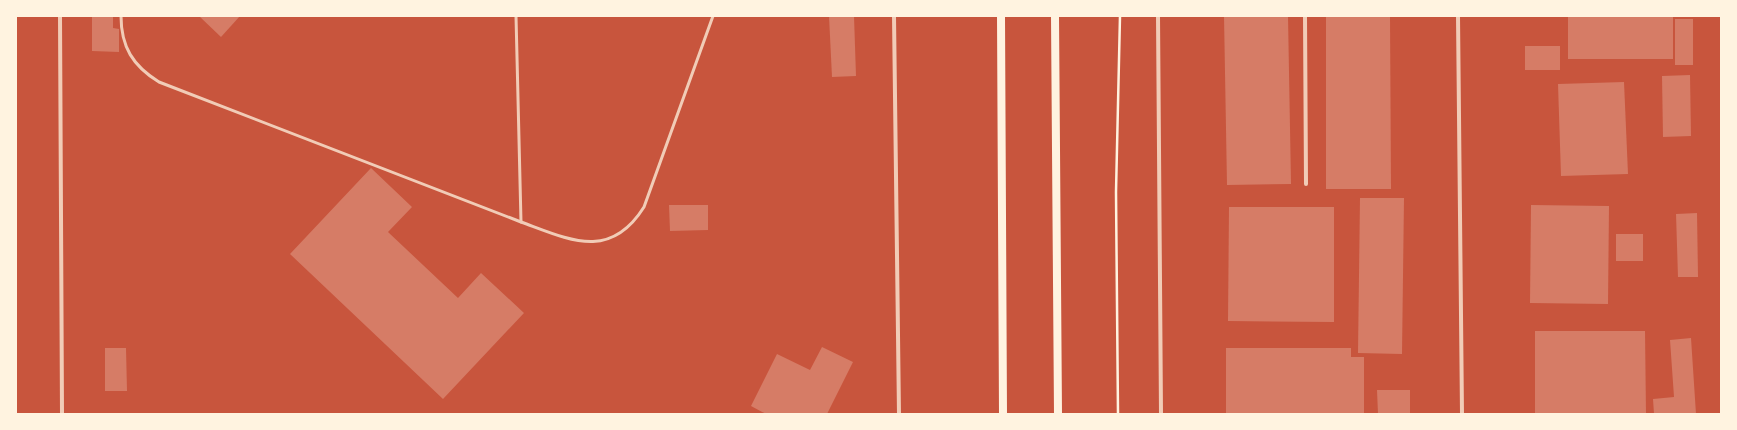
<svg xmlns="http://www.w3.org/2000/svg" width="1737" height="430" font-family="'IBM Plex Sans',sans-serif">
  <rect width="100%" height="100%" fill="#c8553d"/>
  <g fill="#d67c66">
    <path d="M92 16H113V28L119 29V52L92 51Z"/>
    <path d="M199 16H240L221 37Z"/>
    <path d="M829 16H854L856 76 832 77Z"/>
    <path d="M1224 16H1288L1291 184 1227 185Z"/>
    <path d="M1326 16H1390L1391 189H1326Z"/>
    <rect x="1568" y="16" width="105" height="43"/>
    <rect x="1675" y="19" width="18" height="46"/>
    <rect x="1525" y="46" width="35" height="24"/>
    <path d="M1690 75 1691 136 1663 137 1662 76Z"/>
    <path d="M1624 82 1628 174 1561 176 1558 84Z"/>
    <path d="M371 168 412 207 388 232 458 298 481 273 524 313 443 399 290 254Z"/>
    <path d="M1360 198H1404L1402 354 1358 353Z"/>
    <path d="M669 205H708V230L670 231Z"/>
    <path d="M1531 205 1609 206 1608 304 1530 303Z"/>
    <path d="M1229 207H1334V322L1228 321Z"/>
    <path d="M1697 213 1698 277H1678L1676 214Z"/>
    <rect x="1616" y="234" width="27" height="27"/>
    <path d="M1535 331H1645L1646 414 1535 413Z"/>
    <path d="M1691 338 1696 414H1654L1653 399 1674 397 1670 340Z"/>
    <path d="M822 347 853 362 827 414H766L751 406 777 354 810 370Z"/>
    <path d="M105 348H126L127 391H105Z"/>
    <path d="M1226 348H1351V357H1364V414H1226Z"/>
    <path d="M1377 390H1410V414H1378Z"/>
  </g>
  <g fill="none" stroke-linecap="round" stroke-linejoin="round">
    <path stroke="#fff3e0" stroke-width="2.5" d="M1118 414 1116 192 1120 16"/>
    <g stroke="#f1ccb7" stroke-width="3">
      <path d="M121 16C121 47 133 66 159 82L521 222C570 240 610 261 644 207L713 16"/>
      <path d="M516 16 521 222"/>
    </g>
    <g stroke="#f1ccb7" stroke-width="4">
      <path d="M60 16 62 414"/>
      <path d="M894 16 899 414"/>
      <path d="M1158 16 1161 414"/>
      <path d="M1305 16 1306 184"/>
      <path d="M1458 16 1462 414"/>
    </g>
    <g stroke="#fff3e0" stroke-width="8">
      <path d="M1001 16 1003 414"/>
      <path d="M1055 16 1058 414"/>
    </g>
  </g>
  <rect width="1737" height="430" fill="none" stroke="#fff3e0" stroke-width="34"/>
</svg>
